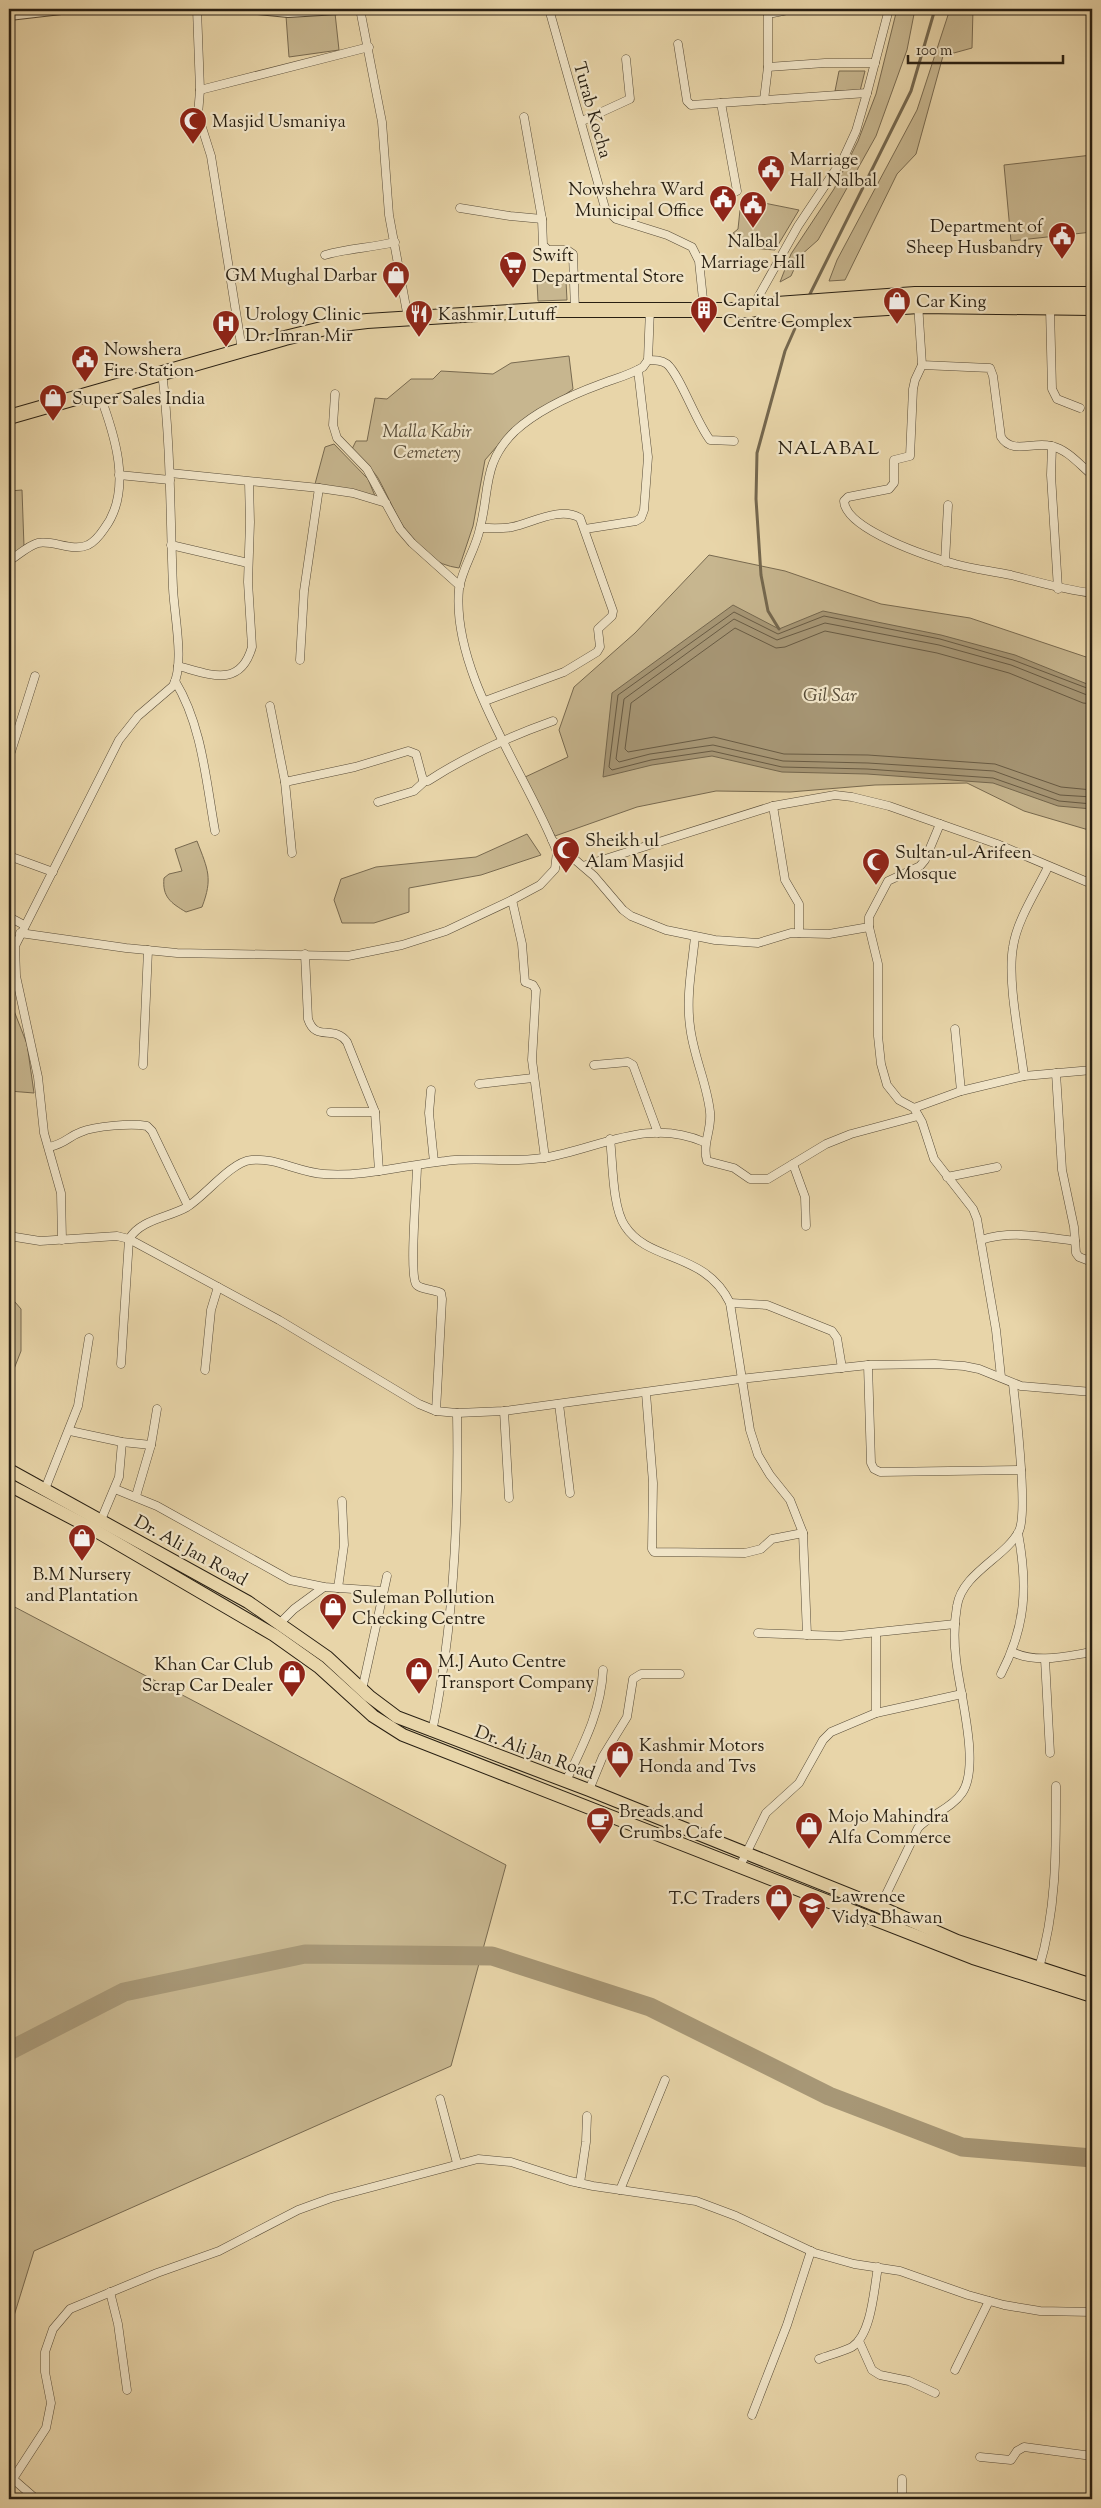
<svg xmlns="http://www.w3.org/2000/svg" width="1101" height="2508" font-family="'Sorts Mill Goudy',serif">
  <rect width="100%" height="100%" fill="#e8d5a9"/>
  <filter id="stains"><feTurbulence type="fractalNoise" baseFrequency=".004" numOctaves="4"/><feColorMatrix values="0 0 0 0 .2 0 0 0 0 .09 0 0 0 0 .02 0 0 0 .5 -.17"/></filter>
  <radialGradient id="worn" r=".72"><stop offset=".6" stop-color="#630" stop-opacity="0"/><stop offset="1" stop-color="#630" stop-opacity=".3"/></radialGradient>
  <g fill="#c7b68f" stroke="#786a50">
    <path d="M897 9H915L907 50 876 136 818 240 800 256 791 276 780 282 791 254 834 189 858 141 876 94Z"/>
    <path d="M950 9H973L972 48 943 56 916 154 897 174 845 280 829 281 837 260 917 110Z"/>
    <path d="M335 13 339 50 289 57 286 16Z"/>
    <path d="M839 71H865L860 91H835Z"/>
    <path d="M1092 155V232L1011 241 1004 165Z"/>
    <path d="M749 200 799 210 775 250 738 247 739 234H732L738 229 740 210Z"/>
    <path d="M566 281 567 300 538 301 537 282Z"/>
    <path d="M569 356 573 389 504 438 485 460 473 526 459 568C412 562 398 514 378 478 372 468 359 459 351 451L356 441H367L375 398 387 399 411 379H433L441 371 493 374 511 363Z"/>
    <path d="M334 444 368 479 375 496 315 484 325 447Z"/>
    <path d="M22 490 24 547 9 556V491Z"/>
    <path d="M709 555 785 571 881 604 970 618 1092 659V831L1024 811 967 783 875 785 790 792 716 791 637 807 555 836 523 778 568 757 559 730 574 687 635 633Z"/>
    <path d="M527 834 541 855 481 875 409 888V912L374 923H342L334 900 341 879 376 867 476 857Z"/>
    <path d="M197 841C208 870 213 878 202 907L186 912C171 903 162 897 164 878L169 874 182 871 175 849Z"/>
    <path d="M9 998 27 1044 34 1093 9 1091Z"/>
    <path d="M9 1295 21 1309V1351L14 1369 9 1368Z"/>
    <path d="M9 1604 506 1865 451 2066 34 2251 9 2332Z"/>
  </g>
  <path fill="#a79776" stroke="#74674e" d="M733 605 779 629 823 611 941 635 1015 655 1092 686V809L1058 806 993 783 867 774 782 772 712 756 652 765 603 777 612 693Z"/>
  <g fill="none" stroke-linecap="round" stroke-linejoin="round">
    <g stroke="#685b44" stroke-width="1">
      <path d="M1092 690 1013 660 940 639 824 616 778 634 734 612 618 695 609 767 612 770 651 760 712 751 782 767 867 769 993 778 1059 801 1092 804"/>
      <path d="M1092 697 1011 665 939 645 825 623 777 640 734 619 624 699 616 759 619 762 650 754 713 745 783 761 868 763 994 771 1060 795 1092 797"/>
      <path d="M1092 704 1083 703 1009 673 937 653 825 631 785 647 776 648 735 628 631 703 625 749 628 752 714 737 784 754 868 755 995 764 1061 787 1092 790"/>
    </g>
    <g stroke="#74674e" stroke-width="3">
      <path d="M808 298 911 91 935 9"/>
      <path d="M779 629 768 611 761 575 756 499 757 453 785 351 800 317"/>
    </g>
    <path stroke="#a79776" stroke-width="19" d="M9 2051 124 1992 305 1954 492 1956 650 2007 829 2096 962 2147 1092 2158"/>
    <defs>
      <g id="minor">
        <path d="M197 9 200 90 198 115 211 156 242 350"/>
        <path d="M360 9 382 122 389 215 408 318"/>
        <path d="M549 9 605 208 616 219 667 235 692 247 699 261 704 309"/>
        <path d="M768 14 793 9"/>
        <path d="M678 44 687 101 691 105 867 93"/>
        <path d="M768 67 825 63H875"/>
        <path d="M200 90 369 47"/>
        <path d="M764 100 768 67V9"/>
        <path d="M721 103 737 191"/>
        <path d="M524 117 542 219 543 245 548 250H567L573 254 575 310"/>
        <path d="M582 121 630 99 626 59"/>
        <path d="M460 208 510 216 542 219"/>
        <path d="M325 255C348 248 371 248 395 242"/>
        <path d="M918 303 922 365 990 368 993 376 1001 437C1012 455 1034 441 1051 446 1067 449 1080 465 1092 475"/>
        <path d="M1050 308 1052 389 1057 399 1080 408"/>
        <path d="M751 310 798 226 844 157 856 131 867 93 889 9"/>
        <path d="M648 360C655 360 661 360 667 364 680 375 696 422 710 440L734 441"/>
        <path d="M922 365 915 380 913 389 910 456 894 460V483L889 489 848 497 844 501C845 529 930 558 955 564 973 569 992 571 1011 575 1038 582 1064 590 1092 593"/>
        <path d="M335 394 333 425 337 438 367 469 400 529 412 543 460 586"/>
        <path d="M1052 446 1051 475 1058 589"/>
        <path d="M170 473 319 488 353 493 386 503"/>
        <path d="M119 475 170 480"/>
        <path d="M481 528C491 528 502 529 512 527 532 523 560 506 580 518L613 611 612 616 598 629 600 647 597 652 564 672 485 701"/>
        <path d="M585 529 636 521 641 518 644 510 648 457 638 370"/>
        <path d="M171 545 248 563"/>
        <path d="M9 561C17 556 29 545 38 543 54 540 72 552 88 545 94 542 100 535 104 529 134 490 114 432 98 390"/>
        <path d="M945 562 948 505"/>
        <path d="M300 660 304 591 319 488"/>
        <path d="M178 666C209 674 240 689 252 647L248 582 250 522 249 482"/>
        <path d="M175 681C202 725 206 781 215 831"/>
        <path d="M270 706 285 782 292 853"/>
        <path d="M9 758 35 676"/>
        <path d="M285 782 355 767 408 751 416 754 423 780 428 781C468 755 508 737 553 721"/>
        <path d="M378 802 414 791 425 781"/>
        <path d="M773 806 785 880 799 904V933"/>
        <path d="M940 824 925 860 920 866 888 881 869 917V927L878 964V1036L881 1064 887 1085 899 1100 914 1108 922 1122 934 1159 973 1209 977 1219 996 1330 1001 1377"/>
        <path d="M552 840 594 876 623 910 631 916 666 930 715 940 758 943 791 933 829 934 869 927"/>
        <path d="M9 856 53 872"/>
        <path d="M583 866 773 806 835 795 852 797 889 806 997 844 1092 884"/>
        <path d="M512 900 522 944 525 982 533 985 536 990 532 1060 545 1158"/>
        <path d="M9 917 24 925"/>
        <path d="M20 933 126 948 177 953 348 956 402 945 446 931 512 900 540 885 555 869 557 852C527 774 451 674 459 589 462 568 476 549 480 528 490 490 482 463 515 431 539 409 571 395 601 384 614 379 630 375 643 367L648 360 650 309"/>
        <path d="M695 937C692 966 686 997 690 1026 693 1055 707 1083 710 1112 712 1130 702 1143 707 1161L734 1168 750 1179H768L826 1144 851 1134 918 1116"/>
        <path d="M305 954 308 1019C316 1043 334 1024 347 1042L375 1112 379 1171"/>
        <path d="M955 1029 961 1091"/>
        <path d="M143 1065 148 950"/>
        <path d="M594 1065 628 1062 633 1065 658 1133"/>
        <path d="M1056 1073 1062 1170 1074 1227 1076 1253 1079 1257 1092 1262"/>
        <path d="M1024 1076C1020 1041 1007 981 1013 947 1017 920 1036 892 1048 867"/>
        <path d="M479 1084 533 1078"/>
        <path d="M431 1090 429 1113 434 1162"/>
        <path d="M914 1108 961 1091 1024 1076 1092 1070"/>
        <path d="M331 1112H375"/>
        <path d="M610 1139C613 1162 612 1207 625 1226 649 1263 705 1251 730 1303L750 1430 758 1455 770 1475 790 1500 803 1533 807 1635"/>
        <path d="M49 1147C67 1143 67 1137 81 1132 95 1126 132 1123 147 1126L152 1131 188 1206"/>
        <path d="M793 1164 805 1197 806 1226"/>
        <path d="M417 1166C417 1184 409 1273 416 1284 420 1290 434 1289 441 1293L442 1299 436 1411"/>
        <path d="M947 1177 997 1167"/>
        <path d="M9 1236 40 1241 117 1236 129 1239 279 1320 419 1404 436 1411 457 1413 504 1411 740 1379 868 1365 935 1364 964 1366 979 1369 1021 1386 1092 1392"/>
        <path d="M62 1240 61 1193 44 1133 38 1077 16 976 15 946 119 740 138 716 173 686C185 664 174 614 173 588 170 516 171 444 162 372"/>
        <path d="M981 1240C1012 1230 1044 1237 1075 1241"/>
        <path d="M730 1303 767 1305 832 1331 837 1338 842 1368"/>
        <path d="M121 1364 129 1239C141 1219 168 1218 187 1207 205 1196 231 1162 251 1160 275 1157 300 1173 324 1174 365 1177 405 1165 445 1161 477 1157 510 1163 543 1158 599 1149 647 1117 704 1142"/>
        <path d="M868 1365 871 1463 874 1469 880 1472 1021 1470"/>
        <path d="M205 1370 211 1310 218 1287"/>
        <path d="M646 1393 653 1483 652 1549 654 1552 745 1553 761 1549 772 1539 803 1533"/>
        <path d="M559 1404 570 1493"/>
        <path d="M504 1411 509 1498"/>
        <path d="M70 1431 122 1442 151 1445"/>
        <path d="M45 1489 78 1406 89 1338"/>
        <path d="M115 1489 157 1506 290 1580 324 1587 382 1591"/>
        <path d="M136 1496 151 1445 157 1409"/>
        <path d="M101 1520 119 1477 122 1442"/>
        <path d="M338 1588 344 1545 342 1501"/>
        <path d="M280 1623 294 1609 324 1587"/>
        <path d="M758 1633 840 1636 955 1624"/>
        <path d="M876 1634V1713"/>
        <path d="M1012 1652C1038 1664 1066 1656 1092 1652"/>
        <path d="M1045 1659 1050 1753"/>
        <path d="M1001 1674C1026 1626 1028 1586 1018 1533"/>
        <path d="M362 1690 387 1576"/>
        <path d="M432 1732C454 1627 459 1520 457 1413"/>
        <path d="M566 1781C583 1745 601 1712 603 1670"/>
        <path d="M589 1790 603 1756 627 1717 633 1679 641 1674H680"/>
        <path d="M740 1866 766 1813 799 1783 823 1740 831 1732 876 1713 962 1694"/>
        <path d="M880 1907 918 1828C931 1814 951 1809 962 1793 981 1766 959 1691 956 1659 954 1642 954 1623 957 1606 962 1573 1006 1557 1019 1531 1028 1512 1016 1410 1013 1384"/>
        <path d="M1039 1968C1057 1908 1056 1848 1056 1786"/>
        <path d="M440 2099 457 2163"/>
        <path d="M580 2183 586 2142 587 2116"/>
        <path d="M620 2190 665 2080"/>
        <path d="M110 2292 118 2324 127 2390"/>
        <path d="M859 2341 872 2370 880 2375 909 2381 935 2393"/>
        <path d="M819 2359C829 2355 842 2352 852 2347 872 2334 874 2288 878 2267"/>
        <path d="M955 2370 989 2301"/>
        <path d="M752 2415 787 2325 811 2251"/>
        <path d="M980 2457 1011 2460 1017 2451 1024 2447 1092 2456"/>
        <path d="M13 2479 36 2499"/>
        <path d="M9 2485 46 2428 51 2403 45 2372V2352L53 2329 70 2309 157 2273 219 2251 298 2210 331 2198 478 2159 511 2162 570 2181 593 2186 696 2201 736 2216 815 2253 854 2264 900 2271 968 2295 1004 2305 1040 2311 1092 2312"/>
        <path d="M902 2499V2479"/>
      </g>
      <g id="tertiary">
        <path d="M258 9 288 12 338 9"/>
        <path d="M9 15 61 9"/>
      </g>
      <g id="primary">
        <path d="M9 1470 248 1602 327 1657 369 1696 397 1717 589 1790 880 1907 957 1941 1092 1985"/>
        <path d="M9 1485 91 1528 274 1635 319 1667 373 1716 403 1735 973 1958 1092 1996"/>
      </g>
      <g id="trunk">
        <path d="M761 310 777 315 919 306 1092 308"/>
        <path d="M9 417 285 338 342 324 367 321 541 310H751L777 304 915 294H1092"/>
      </g>
    </defs>
    <use href="#minor" stroke="#584c38" stroke-width="9"/>
    <use href="#tertiary" stroke="#584c38" stroke-width="12"/>
    <use href="#primary" stroke="#281f12" stroke-width="14"/>
    <use href="#trunk" stroke="#281f12" stroke-width="16"/>
    <use href="#minor" stroke="#f0e4c7" stroke-width="8"/>
    <use href="#tertiary" stroke="#f0e4c7" stroke-width="10"/>
    <use href="#primary" stroke="#e8d5a9" stroke-width="12"/>
    <use href="#trunk" stroke="#e8d5a9" stroke-width="14"/>
  </g>
  <defs>
    <symbol id="mosque-pin" viewBox="-11 -11 22 30"><path d="M0 17L-7.5 6A9.5 9.5 0 1 1 7.5 6Z" fill="#8f2418" stroke="#f0e4c7"/><path d="M3.5-4.9A6 6 0 1 0 3.5 4.9A5 5 0 1 1 3.5-4.9Z" fill="#fff"/></symbol>
    <symbol id="civic-pin" viewBox="-11 -11 22 30"><path d="M0 17L-7.5 6A9.5 9.5 0 1 1 7.5 6Z" fill="#8f2418" stroke="#f0e4c7"/><path d="M-.6-6.5H3V-4.5H.6V-3L4-1V1h2V6H-6V1h2V-1L-.6-3ZM-1.2 2.5V6h2.4V2.5Z" fill="#fff"/></symbol>
    <symbol id="supermarket-pin" viewBox="-11 -11 22 30"><path d="M0 17L-7.5 6A9.5 9.5 0 1 1 7.5 6Z" fill="#8f2418" stroke="#f0e4c7"/><path d="M-6-5.5h2.5l.6 2H6L4.5 2H-2.5L-4.4-4H-6ZM-1.5 3.2a1.3 1.3 0 1 0 .1 0ZM3 3.2a1.3 1.3 0 1 0 .1 0Z" fill="#fff"/></symbol>
    <symbol id="shop-pin" viewBox="-11 -11 22 30"><path d="M0 17L-7.5 6A9.5 9.5 0 1 1 7.5 6Z" fill="#8f2418" stroke="#f0e4c7"/><path d="M-5-2.5h2.3a2.7 3.5 0 0 1 5.4 0H5L5.5 6h-11ZM-1.5-2.5h3a1.5 2.3 0 0 0-3 0Z" fill="#fff"/></symbol>
    <symbol id="building-pin" viewBox="-11 -11 22 30"><path d="M0 17L-7.5 6A9.5 9.5 0 1 1 7.5 6Z" fill="#8f2418" stroke="#f0e4c7"/><path d="M-4-6H4V6H1V3H-1V6H-4ZM-2.5-4.3h1.7v1.8h-1.7ZM.8-4.3h1.7v1.8H.8ZM-2.5-1h1.7V.8h-1.7ZM.8-1h1.7V.8H.8Z" fill="#fff"/></symbol>
    <symbol id="restaurant-pin" viewBox="-11 -11 22 30"><path d="M0 17L-7.5 6A9.5 9.5 0 1 1 7.5 6Z" fill="#8f2418" stroke="#f0e4c7"/><path d="M-5-6h1v4h1v-4h1v4h1v-4h1v5L-1.5 .5V6h-2V.5L-5-1ZM5-6V6H3V1.5H1.5Q1.5-4 5-6Z" fill="#fff"/></symbol>
    <symbol id="hospital-pin" viewBox="-11 -11 22 30"><path d="M0 17L-7.5 6A9.5 9.5 0 1 1 7.5 6Z" fill="#8f2418" stroke="#f0e4c7"/><path d="M-5-5h3v3.5h4V-5h3V5h-3V1.5h-4V5h-3Z" fill="#fff"/></symbol>
    <symbol id="cafe-pin" viewBox="-11 -11 22 30"><path d="M0 17L-7.5 6A9.5 9.5 0 1 1 7.5 6Z" fill="#8f2418" stroke="#f0e4c7"/><path d="M-5.5-4.5H6V0H3Q3 3.5 0 3.5H-2.5Q-5.5 3.5-5.5 0ZM3-3.2v2h1.7v-2ZM-6 4.5H4V6H-6Z" fill="#fff"/></symbol>
    <symbol id="school-pin" viewBox="-11 -11 22 30"><path d="M0 17L-7.5 6A9.5 9.5 0 1 1 7.5 6Z" fill="#8f2418" stroke="#f0e4c7"/><path d="M0-5L7-2L0 1L-7-2ZM-4 1L0 2.5L4 1V4Q0 6-4 4Z" fill="#fff"/></symbol>
  </defs>
  <g fill-rule="evenodd">
    <use href="#mosque-pin" x="177" y="105" width="32" height="43"/>
    <use href="#civic-pin" x="755" y="153" width="32" height="43"/>
    <use href="#civic-pin" x="707" y="183" width="32" height="43"/>
    <use href="#civic-pin" x="737" y="189" width="32" height="43"/>
    <use href="#civic-pin" x="1046" y="220" width="32" height="43"/>
    <use href="#supermarket-pin" x="497" y="249" width="32" height="43"/>
    <use href="#shop-pin" x="380" y="259" width="32" height="43"/>
    <use href="#shop-pin" x="881" y="285" width="32" height="43"/>
    <use href="#building-pin" x="688" y="294" width="32" height="43"/>
    <use href="#restaurant-pin" x="403" y="298" width="32" height="43"/>
    <use href="#hospital-pin" x="210" y="308" width="32" height="43"/>
    <use href="#civic-pin" x="69" y="343" width="32" height="43"/>
    <use href="#shop-pin" x="37" y="382" width="32" height="43"/>
    <use href="#mosque-pin" x="550" y="834" width="32" height="43"/>
    <use href="#mosque-pin" x="860" y="846" width="32" height="43"/>
    <use href="#shop-pin" x="66" y="1522" width="32" height="43"/>
    <use href="#shop-pin" x="317" y="1591" width="32" height="43"/>
    <use href="#shop-pin" x="403" y="1655" width="32" height="43"/>
    <use href="#shop-pin" x="276" y="1658" width="32" height="43"/>
    <use href="#shop-pin" x="604" y="1739" width="32" height="43"/>
    <use href="#cafe-pin" x="584" y="1805" width="32" height="43"/>
    <use href="#shop-pin" x="793" y="1810" width="32" height="43"/>
    <use href="#shop-pin" x="763" y="1882" width="32" height="43"/>
    <use href="#school-pin" x="796" y="1890" width="32" height="43"/>
  </g>
  <g text-anchor="middle" stroke-width="4.5" stroke-linejoin="round" paint-order="stroke">
    <g font-size="18" fill="#281f12" stroke="#f0e4c7">
      <text transform="translate(593 110) rotate(74)" y="6">Turab Kocha</text>
      <text transform="translate(191 1550) rotate(29)" y="6">Dr. Ali Jan Road</text>
      <text transform="translate(535 1752) rotate(20)" y="6">Dr. Ali Jan Road</text>
    </g>
    <g font-size="18" fill="#281f12" stroke="#f0e4c7" text-anchor="start">
      <text x="212" y="127">Masjid Usmaniya</text>
      <text x="790" y="165">Marriage<tspan x="790" dy="21">Hall Nalbal</tspan></text>
      <text x="704" y="195" text-anchor="end">Nowshehra Ward<tspan x="704" dy="21">Municipal Office</tspan></text>
      <text x="1043" y="232" text-anchor="end">Department of<tspan x="1043" dy="21">Sheep Husbandry</tspan></text>
      <text x="753" y="247" text-anchor="middle">Nalbal<tspan x="753" dy="21">Marriage Hall</tspan></text>
      <text x="532" y="261">Swift<tspan x="532" dy="21">Departmental Store</tspan></text>
      <text x="377" y="281" text-anchor="end">GM Mughal Darbar</text>
      <text x="723" y="306">Capital<tspan x="723" dy="21">Centre Complex</tspan></text>
      <text x="916" y="307">Car King</text>
      <text x="245" y="320">Urology Clinic<tspan x="245" dy="21">Dr. Imran Mir</tspan></text>
      <text x="438" y="320">Kashmir Lutuff</text>
      <text x="104" y="355">Nowshera<tspan x="104" dy="21">Fire Station</tspan></text>
      <text x="72" y="404">Super Sales India</text>
      <text x="585" y="846">Sheikh ul<tspan x="585" dy="21">Alam Masjid</tspan></text>
      <text x="895" y="858">Sultan-ul-Arifeen<tspan x="895" dy="21">Mosque</tspan></text>
      <text x="82" y="1580" text-anchor="middle">B.M Nursery<tspan x="82" dy="21">and Plantation</tspan></text>
      <text x="352" y="1603">Suleman Pollution<tspan x="352" dy="21">Checking Centre</tspan></text>
      <text x="438" y="1667">M.J Auto Centre<tspan x="438" dy="21">Transport Company</tspan></text>
      <text x="273" y="1670" text-anchor="end">Khan Car Club<tspan x="273" dy="21">Scrap Car Dealer</tspan></text>
      <text x="639" y="1751">Kashmir Motors<tspan x="639" dy="21">Honda and Tvs</tspan></text>
      <text x="619" y="1817">Breads and<tspan x="619" dy="21">Crumbs Cafe</tspan></text>
      <text x="828" y="1822">Mojo Mahindra<tspan x="828" dy="21">Alfa Commerce</tspan></text>
      <text x="831" y="1902">Lawrence<tspan x="831" dy="21">Vidya Bhawan</tspan></text>
      <text x="760" y="1904" text-anchor="end">T.C Traders</text>
    </g>
    <g font-size="18" font-style="italic" fill="#584c38" stroke="#f0e4c7">
      <text x="427" y="437">Malla Kabir<tspan x="427" dy="21">Cemetery</tspan></text>
    </g>
    <g font-size="19" letter-spacing="1" fill="#281f12" stroke="#f0e4c7">
      <text x="829" y="454">NALABAL</text>
    </g>
    <g font-size="19" font-style="italic" fill="#544935" stroke="#f0e4c7">
      <text x="830" y="701">Gil Sar</text>
    </g>
  </g>
  <rect width="1101" height="2508" fill="none" stroke="#e8d5a9" stroke-width="30"/>
  <rect x="10" y="10" width="1081" height="2488" fill="none" stroke="#281f12" stroke-width="2.5"/>
  <rect x="15" y="15" width="1071" height="2478" fill="none" stroke="#281f12"/>
  <path d="M908 55v8h155v-8" fill="none" stroke="#281f12" stroke-width="2.5"/>
  <text x="916" y="55" font-size="15" fill="#281f12" stroke="#f0e4c7" stroke-width="4" paint-order="stroke">100 m</text>
  <rect width="100%" height="100%" filter="url(#stains)"/>
  <rect width="100%" height="100%" fill="url(#worn)"/>
</svg>
